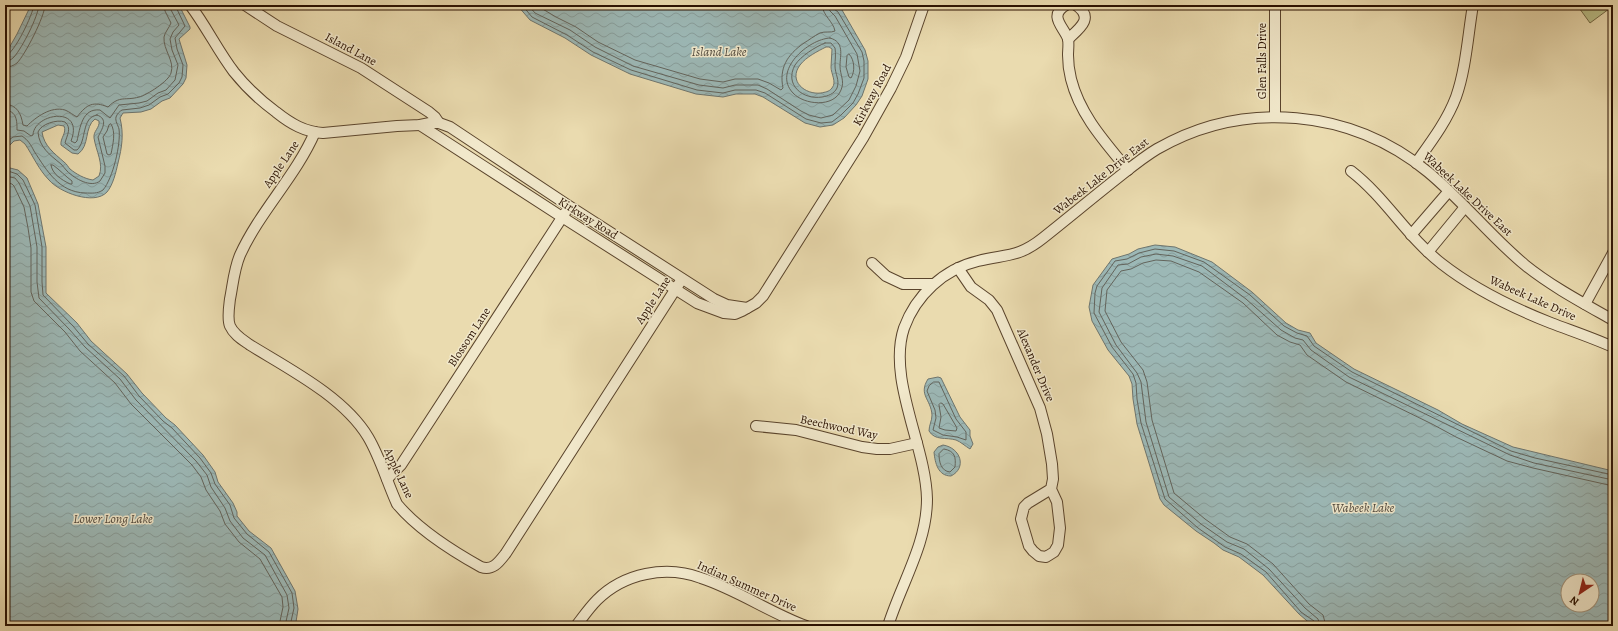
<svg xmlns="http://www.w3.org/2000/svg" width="1618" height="631" font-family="Alegreya,serif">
  <defs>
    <pattern id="water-waves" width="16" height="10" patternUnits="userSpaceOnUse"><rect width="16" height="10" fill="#9cb8b6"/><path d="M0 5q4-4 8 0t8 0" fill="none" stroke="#879d9b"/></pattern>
  </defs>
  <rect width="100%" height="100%" fill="#eadbaf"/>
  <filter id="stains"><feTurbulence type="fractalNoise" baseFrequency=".005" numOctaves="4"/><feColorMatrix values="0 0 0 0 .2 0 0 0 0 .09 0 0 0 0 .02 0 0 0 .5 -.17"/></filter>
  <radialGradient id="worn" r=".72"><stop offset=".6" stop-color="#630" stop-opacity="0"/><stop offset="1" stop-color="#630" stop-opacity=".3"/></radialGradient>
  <path fill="#babf88" stroke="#726844" d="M1577 5H1613V6L1590 23Z"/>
  <g fill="url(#water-waves)" stroke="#6e756e" fill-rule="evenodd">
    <path d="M31 5H179L190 27V29L179 39 187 65 186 78 183 84 170 98 162 101 151 109 141 112 123 113 120 118C124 134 122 147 118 163 116 172 113 185 107 192 94 206 59 192 49 180 39 170 33 156 25 144L20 140 14 141 5 150V129L8 124 5 115V55L17 34ZM95 119 99 121C100 128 93 131 94 138 96 151 104 164 99 176L93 180C85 179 76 174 70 169 68 167 67 164 64 162 54 153 44 146 42 132L58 125 64 126C67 133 60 138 61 145L72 153 78 154C90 146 84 127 95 119Z"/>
    <path d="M517 5H836L842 10 865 50 868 61V79L862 96 856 105 844 118 833 125 820 127 805 123 763 97 755 94H736L723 97 696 94 630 74 591 55 565 38 530 20ZM826 47H829L832 49C832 55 831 61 831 67 831 74 837 82 832 88 829 92 825 92 821 93 805 95 788 81 800 65 806 57 818 51 826 47Z"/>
    <path d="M5 165 10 168 18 170 27 178 38 204 46 247V293L77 323 91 341 127 374 142 393 166 418 175 425 203 455 215 472 218 482 233 503 237 512V516L249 531 271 548 295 591 298 609 296 622 293 626H5Z"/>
    <path d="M1155 245 1175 247 1212 262 1252 292 1286 323 1298 330 1310 333 1316 343 1354 369 1438 410 1462 424 1513 447 1613 471V626H1313L1299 614 1263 575 1239 557 1223 550 1214 543 1196 531 1164 505 1160 499 1137 424 1133 399 1132 384 1129 376 1108 350 1092 321 1089 307 1093 285 1112 259 1129 254 1138 249ZM1568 581H1592V605H1568Z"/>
    <path d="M938 377 941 378 960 417 970 430V436L973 444 970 449C965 446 961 442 956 440 946 437 935 441 929 431 929 425 932 421 932 415 931 399 918 395 928 379Z"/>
    <path d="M943 445C961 448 967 468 951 476 938 476 935 463 934 452L938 447Z"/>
  </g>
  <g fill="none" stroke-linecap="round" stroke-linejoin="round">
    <g stroke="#63645c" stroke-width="1">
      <path d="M522 5 532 17 567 35 593 52 631 70 697 90 723 93 735 90H756L765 93 806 119 821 123 832 122 841 115 853 103 858 94 864 78V61L862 52 838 12 834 9 833 5"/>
      <path d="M528 5 535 13 570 30 595 47 633 66 699 85 723 88 735 85H758L767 89 801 111 809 115 821 118 833 115 849 100 856 86 860 71 857 54 835 16 830 11 828 5"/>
      <path d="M536 5 556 17 576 27 598 42 635 60 700 79 723 82 735 79H758L769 83 781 90 783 88C779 68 787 55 804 43 809 40 814 36 820 33 825 31 831 33 835 31 833 21 823 16 822 5"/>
      <path d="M830 38C845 42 840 55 840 66 840 75 845 81 841 90 834 108 804 105 793 93 772 71 808 39 830 38Z"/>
      <path d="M825 43H831L835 48C836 54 835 60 835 66 835 74 840 80 837 88 834 94 828 96 822 97 803 100 784 85 795 65 801 56 815 47 825 43Z"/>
      <path d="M849 54C855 60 855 72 851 78L849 77 846 67 847 56Z"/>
      <path d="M5 56C14 55 33 14 34 5"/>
      <path d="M5 61C9 61 11 60 14 57 22 48 38 17 39 5"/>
      <path d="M5 67C10 67 13 66 17 63 25 55 45 16 45 5"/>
      <path d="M5 104C17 105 21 113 23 125L27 126C36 117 51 106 65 110 70 112 73 115 77 117 87 104 93 101 108 107 120 95 125 101 139 97 147 95 169 81 171 73 175 61 163 50 164 37 165 32 169 28 171 23L165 11 164 5"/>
      <path d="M5 110C17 111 17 121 17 130L24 131 31 136 33 135C34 113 85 105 71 141L75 143 77 141C80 128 82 108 100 110L110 118 119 105 139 103 147 101 158 93 166 90 175 80 178 65 172 50 170 39 173 32 179 25 171 10 170 5"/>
      <path d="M97 115C109 119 102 129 98 137L105 166V173L100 181C91 188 75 179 67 171 65 169 63 166 61 164 50 155 39 147 38 132 41 124 57 119 65 122 72 128 67 135 65 143L74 150H77C87 141 81 117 97 115Z"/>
      <path d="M111 124C116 132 113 144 111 154L109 155 107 154 103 137 107 131 109 125Z"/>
      <path d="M5 143 13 137 22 136C28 140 31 145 34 151 47 171 59 192 85 193 92 193 97 194 103 190 113 178 121 144 119 129 118 125 115 121 116 117 117 114 120 111 122 110L140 108 149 105 160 97 168 94 179 83 182 77 183 65 177 49 175 38 185 26 175 5"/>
      <path d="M51 165H53C60 170 65 176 72 181V184H70C62 180 52 174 51 165Z"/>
      <path d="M5 170 17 174 23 180 35 205 42 247V282L43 295 73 326 88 344 124 376 139 396 163 421 172 428 200 458 211 473 215 484 230 505 234 518 247 534 269 552 292 593 294 608 290 626"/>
      <path d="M5 176 15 178 19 183 30 206 37 247V282L39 298 69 329 85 347 120 379 136 400 196 461 207 475 211 487 225 508 230 521 243 538 265 555 287 595 289 608 285 626"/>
      <path d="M5 182 12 184 14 186 24 207 28 228 31 248V292L34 301 65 332 80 351 115 383 131 404 192 465 201 477 206 490 220 511 225 524 239 542 260 559 282 597 283 607 279 626"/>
      <path d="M934 382H939L956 419 966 432V440L957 437 943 435 933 430 936 418 935 410 927 391 929 386Z"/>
      <path d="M941 403 943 404 957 428 956 431 945 430 939 428 941 417 939 405Z"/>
      <path d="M944 449C955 451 956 457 955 467L950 472C941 471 939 462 939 454Z"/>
      <path d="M1315 626 1314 621 1301 612 1266 572 1241 554 1225 547 1198 528 1165 499 1141 423 1137 399 1136 383 1133 374 1112 347 1094 313 1095 293 1097 286 1115 261 1127 259 1139 253 1155 249 1174 251 1204 262 1250 295 1284 326 1297 333 1307 336 1314 346 1352 372 1511 451 1535 458 1613 475"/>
      <path d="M1320 626 1318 619 1305 608 1269 569 1244 549 1227 542 1201 524 1169 497 1146 422 1141 382 1137 373 1116 345 1099 312 1102 288 1118 265 1128 264 1141 257 1156 254 1173 256 1202 266 1246 299 1281 330 1295 338 1303 340 1311 350 1349 377 1510 455 1534 463 1613 480"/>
      <path d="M1326 626 1323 615 1309 604 1273 564 1247 544 1230 537 1205 519 1174 493 1152 420 1147 382 1143 370 1121 342 1105 311 1107 290 1121 271 1131 269 1143 263 1156 260 1171 261 1199 272 1243 303 1277 335 1290 342 1300 345 1307 355 1346 382 1432 424 1456 437 1507 461 1533 468 1613 486"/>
    </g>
    <defs>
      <g id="minor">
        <path d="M190 5C206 26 218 51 234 72 246 87 261 101 276 112 291 124 305 132 323 133L397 126 420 125 430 123H439L450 127 569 206 714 299 727 305 747 308"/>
        <path d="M245 5 277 26 361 68 429 112 435 117 439 123"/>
        <path d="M1066 5C1047 16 1065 28 1068 39 1069 44 1068 50 1068 55 1068 63 1069 71 1071 79 1080 115 1105 142 1128 170"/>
        <path d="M1068 39C1079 29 1095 18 1076 5"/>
        <path d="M1275 116V5"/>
        <path d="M420 125 562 217 697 303 724 313 735 314 742 311 756 303 763 296 863 138 891 88 906 57 924 5"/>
        <path d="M315 132C296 176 260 211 240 255 234 269 233 284 230 299 229 307 227 319 230 326 234 335 243 340 250 345 289 369 344 397 368 437 380 457 387 482 397 504 417 528 454 552 481 567 493 571 499 562 506 553L682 279"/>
        <path d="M1416 163C1431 142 1447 121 1456 97 1466 69 1468 34 1473 5"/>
        <path d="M1351 171C1386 198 1407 237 1442 264 1474 289 1513 308 1551 323 1572 331 1593 338 1613 347"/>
        <path d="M1411 235 1449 191"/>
        <path d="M1428 252 1465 207"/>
        <path d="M872 263 886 276 903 284H933"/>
        <path d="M958 268 971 287 989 300 997 310 1040 408 1047 434 1052 464 1053 479 1051 489 1057 502 1060 528 1058 545 1054 552 1046 557 1039 556 1033 551 1029 546 1021 519 1024 507 1028 503 1051 489"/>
        <path d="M1585 304 1613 253"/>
        <path d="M756 426 796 430 862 447 877 449H890L917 443"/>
        <path d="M387 479 401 465 418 439 565 213"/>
        <path d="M576 626C583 617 589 608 597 600 624 573 666 565 701 578 738 590 770 613 806 626"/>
        <path d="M888 626C901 584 927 544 927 499 926 446 887 379 904 328 916 295 944 269 978 261 1006 254 1018 258 1043 238 1067 219 1091 199 1115 180 1129 169 1142 158 1157 149 1244 99 1351 109 1428 172 1463 201 1490 236 1525 265 1551 286 1583 303 1613 320"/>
      </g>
    </defs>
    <use href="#minor" stroke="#5a442c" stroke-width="12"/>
    <use href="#minor" stroke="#f1e8cb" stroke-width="10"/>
  </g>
  <g text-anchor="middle" stroke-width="3" stroke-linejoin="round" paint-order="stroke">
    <g font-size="12" fill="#2a1101" stroke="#f1e8cb">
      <text transform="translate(351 49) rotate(28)" y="4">Island Lane</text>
      <text transform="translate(1262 61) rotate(-90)" y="4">Glen Falls Drive</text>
      <text transform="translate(872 95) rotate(-62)" y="4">Kirkway Road</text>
      <text transform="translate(281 164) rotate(-56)" y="4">Apple Lane</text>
      <text transform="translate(1101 176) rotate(-38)" y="4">Wabeek Lake Drive East</text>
      <text transform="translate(1468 194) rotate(43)" y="4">Wabeek Lake Drive East</text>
      <text transform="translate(588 218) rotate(32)" y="4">Kirkway Road</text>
      <text transform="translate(1533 298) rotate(24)" y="4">Wabeek Lake Drive</text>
      <text transform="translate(653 300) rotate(-57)" y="4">Apple Lane</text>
      <text transform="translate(469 337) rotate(-57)" y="4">Blossom Lane</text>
      <text transform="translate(1036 365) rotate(67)" y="4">Alexander Drive</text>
      <text transform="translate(839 427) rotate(12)" y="4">Beechwood Way</text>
      <text transform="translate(399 473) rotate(65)" y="4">Apple Lane</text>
      <text transform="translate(747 586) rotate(24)" y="4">Indian Summer Drive</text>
    </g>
    <g font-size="13" font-style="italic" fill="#524b40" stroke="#f1e8cb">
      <text x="719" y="56">Island Lake</text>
      <text x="1363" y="512">Wabeek Lake</text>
      <text x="113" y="523">Lower Long Lake</text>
    </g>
  </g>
  <rect width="1618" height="631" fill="none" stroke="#eadbaf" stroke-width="20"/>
  <rect x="6" y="6" width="1606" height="619" fill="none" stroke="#2a1101" stroke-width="2"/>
  <rect x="10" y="10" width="1598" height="611" fill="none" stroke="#2a1101"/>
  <g transform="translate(1580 593) rotate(215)"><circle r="19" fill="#f1e8cb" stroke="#a1927a"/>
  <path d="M0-3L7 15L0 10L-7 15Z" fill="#8f2418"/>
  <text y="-6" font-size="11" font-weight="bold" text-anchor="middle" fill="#2a1101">N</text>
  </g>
  <rect width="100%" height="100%" filter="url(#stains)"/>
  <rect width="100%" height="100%" fill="url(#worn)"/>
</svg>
